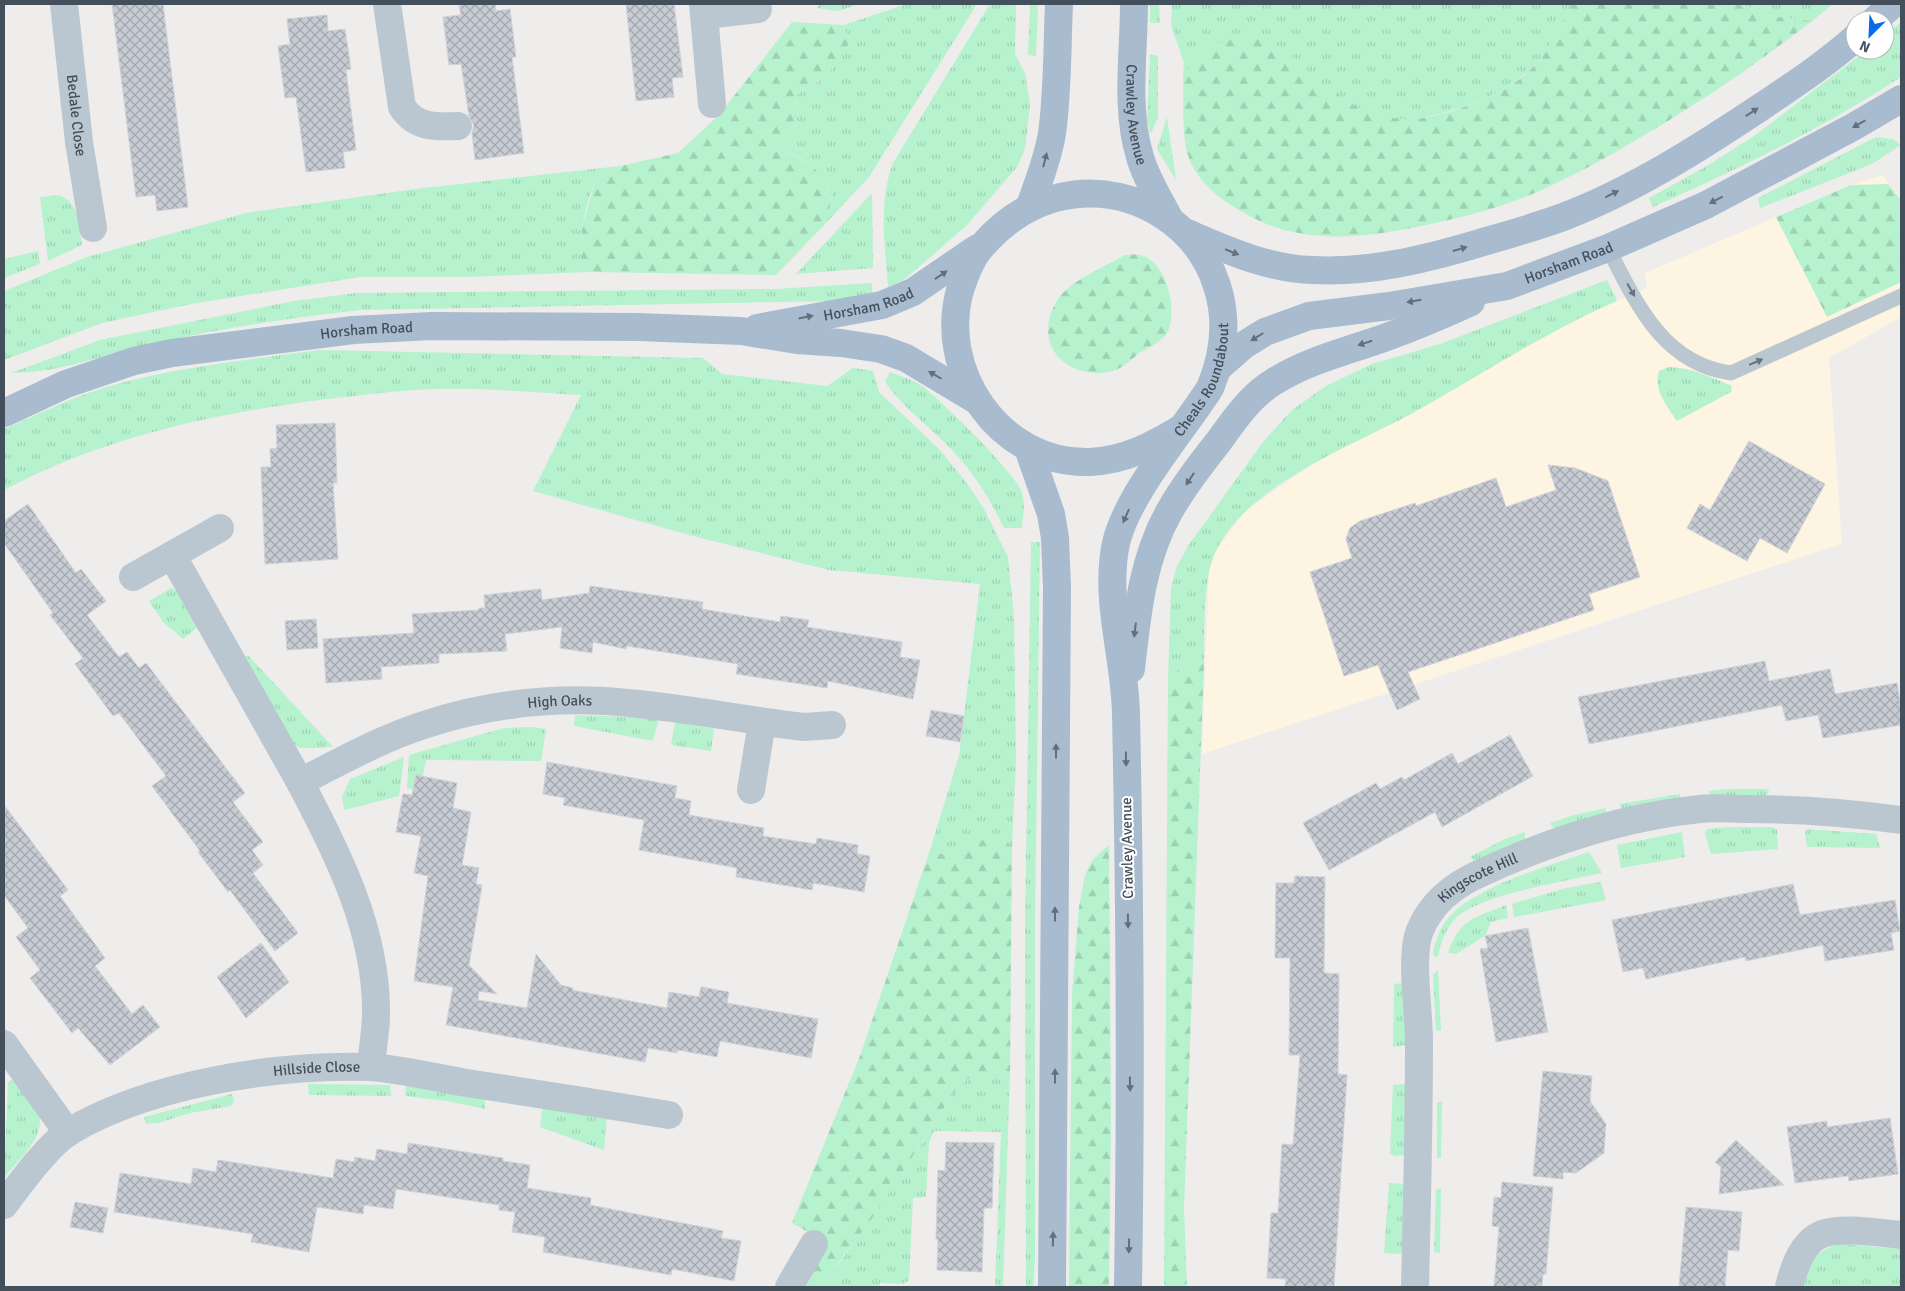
<svg xmlns="http://www.w3.org/2000/svg" width="1905" height="1291" font-family="Signika,sans-serif">
  <defs>
    <pattern id="grass-tufts" width="24" height="20" patternUnits="userSpaceOnUse" patternTransform="scale(1.25)"><rect width="24" height="20" fill="#b5f2cd"/><path d="M3 7l-1-3M5 7V3M7 7l1-3M15 17l-1-3M17 17v-4M19 17l1-3" fill="none" stroke="#9dd1b2"/></pattern>
    <pattern id="forest-firs" width="22" height="20" patternUnits="userSpaceOnUse" patternTransform="scale(1.25)"><rect width="22" height="20" fill="#b5f2cd"/><path d="M5 1l3.5 6h-7zM16 11l3.5 6h-7z" fill="#9dd1b2"/></pattern>
    <pattern id="building-cross-hatch" width="8" height="8" patternUnits="userSpaceOnUse" patternTransform="scale(1.25)"><rect width="8" height="8" fill="#c7cbd3"/><path d="M0 0l8 8M0 8l8-8" fill="none" stroke="#a3a7ae"/></pattern>
  </defs>
  <rect width="100%" height="100%" fill="#efecec"/>
  <path fill="#fdf5e2" d="M1882 175 1901 200V317L1829 358 1842 544 1202 754 1209 569 1216 550 1245 511 1325 456 1410 414 1574 319 1647 288 1645 273 1851 185Z"/>
  <g fill="url(#grass-tufts)">
    <path d="M820 4H859L838 11 817 8Z"/>
    <path d="M907 4H977L869 177 827 222 832 194C816 167 811 162 782 150 797 128 799 121 797 94L819 81 848 43 844 25Z"/>
    <path d="M990 4H1016L1015 54 1025 73 1030 104 1025 149 1017 167 967 225 905 279 888 287C885 245 878 203 893 163Z"/>
    <path d="M1030 4H1038L1036 56 1028 55Z"/>
    <path d="M1150 4H1159L1160 23H1150Z"/>
    <path d="M1172 4H1572C1561 22 1551 46 1537 62 1519 83 1491 97 1466 106 1449 111 1432 117 1414 119 1361 124 1316 80 1280 48L1198 57 1183 75 1184 63 1171 25Z"/>
    <path d="M1740 4H1833L1812 21 1772 16Z"/>
    <path d="M1901 22V77C1823 128 1738 169 1653 207L1649 198 1707 166 1754 136 1867 50H1885V35Z"/>
    <path d="M1150 54 1158 56V117L1151 134 1147 121Z"/>
    <path d="M1167 117 1176 180 1157 149Z"/>
    <path d="M1876 137 1893 139 1901 145 1872 164 1760 208 1758 198Z"/>
    <path d="M620 166 595 182 588 201 582 228 581 263 589 272 466 277H360L191 304 102 323 4 360V291L87 257 246 213 415 189Z"/>
    <path d="M872 193 873 268 796 274Z"/>
    <path d="M59 195C80 203 79 225 82 245L48 261 40 197Z"/>
    <path d="M38 251 40 264 4 278V259Z"/>
    <path d="M1607 280 1617 301C1545 332 1480 376 1411 414 1350 447 1247 485 1216 551 1202 580 1205 630 1204 663L1194 661 1168 678 1171 588 1177 566 1188 546 1263 442 1292 410 1326 386 1372 364 1440 344Z"/>
    <path d="M872 283V294L833 301 360 310C290 318 221 328 153 344 106 354 59 373 11 373L100 340 294 301 356 293 776 289Z"/>
    <path d="M320 350 703 358 722 374 827 386 853 368 873 371 879 392 941 451 966 482 984 509 1008 557 1014 616 1016 761 1012 845C983 839 979 837 959 860L930 850 959 756 980 584 829 570 689 535 533 491 581 395C542 393 503 389 463 389 427 388 390 392 354 396 235 409 110 433 4 490V429C36 415 69 399 103 388 173 367 247 360 320 350Z"/>
    <path d="M1668 367C1691 367 1711 377 1732 386L1731 392 1677 421C1667 406 1653 390 1659 371Z"/>
    <path d="M890 372C901 376 912 379 922 386 941 400 1012 470 1021 490 1026 502 1023 515 1022 528H1004C989 496 970 467 945 443 925 423 901 405 885 382Z"/>
    <path d="M1031 542H1040L1035 920V1259L1033 1287H1026L1025 925Z"/>
    <path d="M171 588 181 593 198 627 183 639 164 623 149 601Z"/>
    <path d="M248 655 333 747C322 747 309 750 298 747 274 739 256 680 246 657Z"/>
    <path d="M575 715 659 718 653 741 574 726Z"/>
    <path d="M675 722 714 729 711 751 671 745Z"/>
    <path d="M531 727 546 729 541 761 426 760 423 776 416 775 413 789 407 788 409 755 504 728Z"/>
    <path d="M404 757 399 796 344 810 342 797 350 779Z"/>
    <path d="M1727 789H1769L1767 796 1710 798 1709 791Z"/>
    <path d="M1680 794V801L1623 812 1619 804Z"/>
    <path d="M1606 808V816L1554 829 1550 823 1574 815Z"/>
    <path d="M1730 827H1773L1777 830 1778 849 1711 854 1705 833 1707 829Z"/>
    <path d="M1807 829 1876 834 1880 848 1807 847 1805 833Z"/>
    <path d="M1525 832V841L1508 846 1475 861 1470 857 1505 839Z"/>
    <path d="M1682 832 1685 857 1621 868 1617 845Z"/>
    <path d="M1589 852 1602 873C1566 881 1485 894 1458 916 1446 927 1441 941 1438 957L1434 956 1433 952C1436 940 1440 927 1449 917 1478 885 1549 866 1589 852Z"/>
    <path d="M1601 882 1606 900 1514 917 1512 904 1566 888Z"/>
    <path d="M1506 905 1508 918 1491 922 1485 936 1456 954 1448 953C1460 918 1475 918 1506 905Z"/>
    <path d="M1438 970 1441 1030 1436 1031 1433 974Z"/>
    <path d="M1403 983 1406 1045 1393 1047 1394 984Z"/>
    <path d="M1010 1071 1003 1287H995L1001 1132 934 1131 929 1142 926 1197 913 1198 909 1281 902 1284 880 1283 879 1287H823L921 1144 957 1088 973 1075Z"/>
    <path d="M11 1080H17C24 1089 32 1099 37 1109 50 1133 19 1159 6 1176L4 1175 8 1084Z"/>
    <path d="M308 1084 390 1085 391 1096 309 1095Z"/>
    <path d="M1406 1084 1405 1155 1396 1156 1390 1154 1393 1085Z"/>
    <path d="M406 1085 485 1094V1109L447 1101 405 1096Z"/>
    <path d="M232 1094 234 1102 231 1106 190 1113 158 1123 146 1124 144 1117Z"/>
    <path d="M1442 1101 1441 1158H1437V1103Z"/>
    <path d="M543 1104 607 1116 604 1150 540 1127Z"/>
    <path d="M1389 1183 1403 1184 1405 1189 1403 1251 1400 1254 1384 1253Z"/>
    <path d="M1441 1188 1440 1253 1434 1252 1436 1190Z"/>
    <path d="M1843 1244 1901 1249V1287H1802C1808 1265 1818 1246 1843 1244Z"/>
  </g>
  <g fill="url(#forest-firs)">
    <path d="M1572 4H1740L1772 16 1812 21C1754 66 1695 106 1631 143 1597 163 1562 182 1525 197 1487 212 1446 221 1406 229 1353 239 1297 243 1248 215 1224 202 1199 185 1189 158 1181 136 1184 100 1183 75 1200 53 1214 38 1244 38 1250 38 1257 36 1263 37 1278 41 1323 85 1341 97 1361 111 1387 120 1412 119 1444 118 1495 97 1521 78 1544 61 1558 28 1572 4Z"/>
    <path d="M792 22 844 25 849 43C834 71 824 78 797 94 799 121 797 128 782 150 812 165 815 164 832 194L827 222 776 275 589 272 581 263 582 228 595 182 620 166 678 153 719 115Z"/>
    <path d="M1888 184 1901 200V282L1827 317 1776 217 1851 185Z"/>
    <path d="M1125 255C1129 255 1135 254 1140 255 1166 260 1177 307 1169 329 1164 342 1147 347 1137 355 1125 365 1118 372 1101 373 1056 374 1034 336 1058 299 1070 281 1106 266 1125 255Z"/>
    <path d="M1194 661 1204 663 1184 1208 1187 1287H1164L1168 678 1185 664Z"/>
    <path d="M986 839 1012 845 1010 1071 973 1075 957 1088 875 1214 844 1255 823 1287H806L828 1243 792 1223 860 1056 930 850 959 860 974 843Z"/>
    <path d="M1109 845 1111 1115 1109 1287H1069L1072 995 1079 907 1085 875 1093 859Z"/>
  </g>
  <g fill="url(#building-cross-hatch)" stroke="#cfd2d9">
    <path d="M112 4H163L188 207 157 211 155 195 136 197Z"/>
    <path d="M459 4H495L496 11 510 9 516 57H512L524 153 475 160 472 133 474 125 469 116 461 64 449 65 443 17 461 15Z"/>
    <path d="M626 4H674L683 77 672 78 674 97 636 101Z"/>
    <path d="M327 15 328 31 345 29 351 69 346 70 356 150 343 152 345 168 306 172 296 97 285 98 278 46 290 44 287 19Z"/>
    <path d="M335 423 337 483H333L338 559 265 564 261 467H271L270 449 277 448 276 425Z"/>
    <path d="M1749 441 1825 484 1787 553 1760 538 1747 561 1687 528 1700 504 1710 510Z"/>
    <path d="M1548 465 1575 468 1608 481 1640 577 1589 594 1594 610 1408 672 1420 699 1397 710 1378 665 1344 676 1310 572 1352 558 1346 539 1350 528 1360 521 1415 503 1416 506 1496 478 1506 507 1556 490Z"/>
    <path d="M28 504 76 573 81 569 106 601 87 615 104 637 119 657 127 652 139 668 146 663 245 793 233 802 263 842 252 850 263 865 253 873 298 933 275 951 230 890 228 892 198 852 200 851 152 786 166 776 119 713 113 716 75 664 83 658 50 615 53 613 4 543V521Z"/>
    <path d="M590 586 703 602 702 609 780 622 781 616 809 620 807 627 902 642 900 657 920 660 913 699 828 681 827 688 736 674 738 664 627 646 626 649 593 642 592 653 560 648 562 627 505 634 507 651 439 654V663L381 667 382 679 326 683 323 639 414 633 412 614 479 610V608H485L484 595 541 589 542 600 589 593Z"/>
    <path d="M316 619 318 648 287 650 285 621Z"/>
    <path d="M1765 661 1769 681 1830 669 1835 694 1897 683 1901 708V725L1823 738 1818 715 1786 721 1782 705 1589 744 1578 697Z"/>
    <path d="M931 710 964 716 960 742 926 736Z"/>
    <path d="M1510 735 1533 776 1442 827 1435 812 1329 870 1303 823 1376 783 1380 789 1402 777 1404 780 1452 753 1458 764Z"/>
    <path d="M547 762 677 786 675 798 691 801 689 815 764 828 763 836 816 844 817 838 858 845 857 854 870 856 864 892 813 883 812 890 736 877 737 868 639 850 644 820 563 805 565 798 543 794Z"/>
    <path d="M416 775 457 783 453 808 471 812 462 865 479 868 476 884 482 885 469 965 497 994 479 991 478 1000 527 1008 536 954 561 985 573 988 572 990 667 1008 669 992 699 997 701 987 729 992 727 1003 818 1019 811 1058 720 1041 717 1057 678 1050 677 1053 648 1048 645 1062 446 1025 453 987 414 981 428 876 414 873 421 836 396 832 403 794 412 795Z"/>
    <path d="M4 805 68 890 60 896 105 958 95 966 132 1014 143 1005 160 1027 110 1065 78 1028 72 1033 30 978 40 970 16 937 28 928 4 895Z"/>
    <path d="M1295 876 1325 877 1324 973 1339 974 1338 1074 1347 1075 1334 1287H1285L1286 1279 1267 1278 1271 1213H1278L1282 1144 1293 1145 1300 1055H1289L1290 958H1275L1276 883H1294Z"/>
    <path d="M1793 884 1800 915 1895 900 1900 931 1891 933 1894 950 1825 961 1823 945 1746 961 1745 957 1646 979 1643 968 1623 972 1612 920Z"/>
    <path d="M1528 928 1548 1032 1496 1042 1480 949 1488 948 1485 936Z"/>
    <path d="M261 943 289 982 246 1018 217 977Z"/>
    <path d="M1543 1071 1592 1076 1590 1101 1606 1124 1604 1153 1576 1173 1563 1172V1179L1533 1176Z"/>
    <path d="M1890 1118 1898 1174 1849 1181 1848 1176 1795 1183 1787 1127 1827 1121V1127Z"/>
    <path d="M1736 1140 1784 1185 1719 1194 1721 1167 1715 1162Z"/>
    <path d="M946 1142 994 1143 992 1208H984L982 1272 937 1270 938 1239H936L938 1170 945 1171Z"/>
    <path d="M408 1143 503 1158V1161L530 1165 527 1188 591 1198 590 1205 723 1231 721 1238 741 1241 734 1281 672 1269 671 1275 543 1252 545 1237 512 1232 515 1212 499 1210V1205L396 1189 393 1209 364 1205 363 1214 317 1207 309 1252 251 1242 253 1234 114 1212 120 1173 191 1184 193 1168 216 1172 218 1160 333 1178 336 1159 354 1162 355 1157 375 1161 377 1149 407 1154Z"/>
    <path d="M1502 1182 1553 1187 1546 1274H1543L1542 1287H1494L1499 1227 1492 1226 1494 1197 1501 1198Z"/>
    <path d="M75 1202 108 1208 103 1233 70 1227Z"/>
    <path d="M1686 1207 1742 1212 1739 1251 1728 1250 1725 1287H1679Z"/>
  </g>
  <g fill="none" stroke-linecap="round" stroke-linejoin="round">
    <path stroke="#bbc7d0" stroke-width="15" d="M1608 248C1636 303 1663 364 1731 373L1901 296"/>
    <g stroke="#bbc7d0" stroke-width="28">
      <path id="s1" d="M64 4 79 142 93 228"/>
      <path d="M387 4 402 107C416 128 435 127 458 126"/>
      <path d="M703 4 712 104"/>
      <path d="M705 15 758 9"/>
      <path d="M172 555 300 782"/>
      <path d="M133 577 220 528"/>
      <path d="M751 790 762 722"/>
      <path d="M4 1044 68 1133"/>
      <path id="s2" d="M371 1067C372 1050 376 1032 376 1014 377 930 338 855 300 782 340 762 380 739 424 725 481 706 543 698 604 701 671 705 737 719 804 727L832 725"/>
      <path id="s3" d="M4 1205C20 1184 47 1146 69 1132 148 1084 278 1064 370 1067 402 1069 435 1078 467 1083 534 1093 602 1104 669 1115"/>
      <path d="M789 1287 814 1244"/>
      <path id="s4" d="M1415 1287C1417 1205 1419 1123 1419 1041 1419 1011 1411 965 1418 936 1423 920 1435 903 1448 893 1463 880 1483 872 1501 864 1563 837 1632 816 1700 809 1715 807 1732 809 1748 809 1800 809 1850 813 1901 820"/>
      <path d="M1789 1287C1793 1270 1802 1243 1820 1235 1839 1226 1880 1233 1901 1235"/>
    </g>
    <g stroke="#a9bbce" stroke-width="28">
      <path id="s5" d="M1134 4C1134 54 1125 108 1140 157 1146 179 1160 200 1170 220"/>
      <path d="M1875 20 1893 4"/>
      <path d="M1030 206C1038 183 1048 159 1052 133 1058 91 1057 47 1059 4"/>
      <path d="M1187 233C1227 250 1268 269 1313 270 1370 273 1426 259 1480 243 1507 235 1536 227 1563 217 1634 190 1701 147 1764 105 1795 84 1827 63 1855 38"/>
      <path id="s6" d="M757 328 882 305 913 292 976 249"/>
      <path id="s7" d="M1219 367 1244 345 1265 332 1309 316 1389 306 1507 286 1608 248 1706 205 1853 127 1901 99"/>
      <path id="s8" d="M4 413 66 384 134 361 172 353 353 330 432 326 638 327 741 331 797 340 841 343 881 349 906 358 976 400"/>
      <path d="M1028 448 1051 514 1055 538 1057 587 1052 1287"/>
      <path d="M1131 669C1137 615 1142 560 1169 512 1183 487 1201 464 1219 441 1235 419 1251 395 1275 381 1309 360 1347 351 1384 338 1414 327 1443 315 1471 302"/>
      <path id="s9" d="M1128 1287C1131 1096 1130 905 1126 714 1125 657 1104 600 1116 543 1128 493 1182 432 1210 388 1274 237 1091 123 983 245 972 256 966 273 961 287 935 370 1000 465 1090 462 1126 460 1152 446 1182 428"/>
    </g>
  </g>
  <defs><path id="oneway-solid" d="M-6-.8H1V-3.2L6.5 0L1 3.2V.8H-6Z" transform="scale(1.25)"/></defs>
  <g fill="#626f7e">
    <use href="#oneway-solid" transform="translate(1752 112) rotate(-34)"/>
    <use href="#oneway-solid" transform="translate(1859 124) rotate(150)"/>
    <use href="#oneway-solid" transform="translate(1045 160) rotate(-76)"/>
    <use href="#oneway-solid" transform="translate(1612 194) rotate(-26)"/>
    <use href="#oneway-solid" transform="translate(1716 200) rotate(153)"/>
    <use href="#oneway-solid" transform="translate(1460 249) rotate(-16)"/>
    <use href="#oneway-solid" transform="translate(1232 252) rotate(22)"/>
    <use href="#oneway-solid" transform="translate(941 275) rotate(-34)"/>
    <use href="#oneway-solid" transform="translate(1414 301) rotate(170)"/>
    <use href="#oneway-solid" transform="translate(806 317) rotate(-11)"/>
    <use href="#oneway-solid" transform="translate(1257 337) rotate(148)"/>
    <use href="#oneway-solid" transform="translate(1365 343) rotate(163)"/>
    <use href="#oneway-solid" transform="translate(935 375) rotate(-150)"/>
    <use href="#oneway-solid" transform="translate(1190 479) rotate(123)"/>
    <use href="#oneway-solid" transform="translate(1126 516) rotate(114)"/>
    <use href="#oneway-solid" transform="translate(1135 630) rotate(97)"/>
    <use href="#oneway-solid" transform="translate(1056 751) rotate(-90)"/>
    <use href="#oneway-solid" transform="translate(1126 759) rotate(89)"/>
    <use href="#oneway-solid" transform="translate(1055 914) rotate(-90)"/>
    <use href="#oneway-solid" transform="translate(1128 921) rotate(89)"/>
    <use href="#oneway-solid" transform="translate(1055 1076) rotate(-90)"/>
    <use href="#oneway-solid" transform="translate(1130 1084) rotate(89)"/>
    <use href="#oneway-solid" transform="translate(1053 1239) rotate(-89)"/>
    <use href="#oneway-solid" transform="translate(1129 1246) rotate(91)"/>
  </g>
  <g fill="#67737e">
    <use href="#oneway-solid" transform="translate(1631 290) rotate(60)"/>
    <use href="#oneway-solid" transform="translate(1756 362) rotate(-23)"/>
  </g>
  <g text-anchor="middle" stroke-width="4" stroke-linejoin="round" paint-order="stroke">
    <g font-size="15" fill="#434f5b" stroke="#fff">
      <text dy="5" stroke="none"><textPath href="#s5" startOffset="111">Crawley Avenue</textPath></text>
      <text dy="5" stroke="none"><textPath href="#s1" startOffset="112">Bedale Close</textPath></text>
      <text dy="5" stroke="none"><textPath href="#s7" startOffset="371">Horsham Road</textPath></text>
      <text dy="5" stroke="none"><textPath href="#s6" startOffset="114">Horsham Road</textPath></text>
      <text dy="5" stroke="none"><textPath href="#s8" startOffset="375">Horsham Road</textPath></text>
      <text dy="5" stroke="none"><textPath href="#s9" startOffset="932">Cheals Roundabout</textPath></text>
      <text dy="5" stroke="none"><textPath href="#s2" startOffset="575">High Oaks</textPath></text>
      <text transform="translate(1127 848) rotate(-91)" y="5">Crawley Avenue</text>
      <text dy="5" stroke="none"><textPath href="#s4" startOffset="438">Kingscote Hill</textPath></text>
      <text dy="5" stroke="none"><textPath href="#s3" startOffset="356">Hillside Close</textPath></text>
    </g>
  </g>
  <rect width="1905" height="1291" fill="none" stroke="#434f5b" stroke-width="10"/>
  <g transform="translate(1870 35) rotate(204)"><circle r="24" fill="#ffffff" stroke="#b4b9bd"/>
  <path d="M0-4L9 19L0 12L-9 19Z" fill="#096beb"/>
  <text y="-8" font-size="14" font-weight="bold" text-anchor="middle" fill="#434f5b">N</text>
  </g>
</svg>
